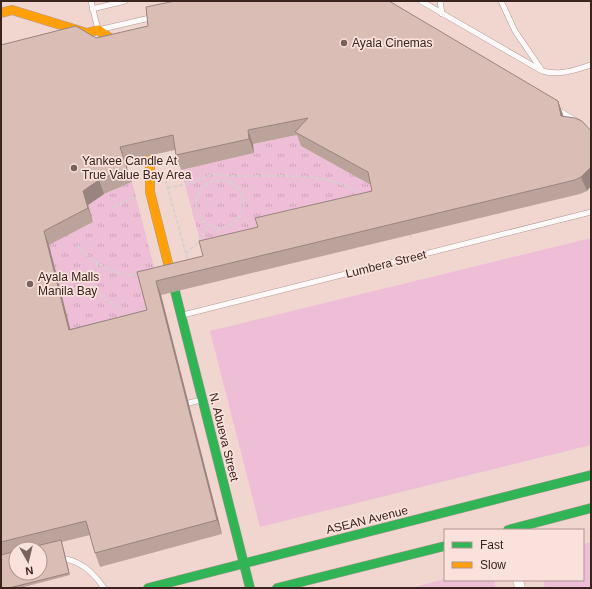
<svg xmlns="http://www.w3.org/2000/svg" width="592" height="589" font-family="Arial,sans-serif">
  <defs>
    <pattern id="park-tufts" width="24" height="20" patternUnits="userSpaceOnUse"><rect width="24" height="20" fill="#eebed7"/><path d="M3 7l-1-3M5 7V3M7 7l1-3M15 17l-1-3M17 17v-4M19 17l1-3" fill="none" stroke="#cda3b8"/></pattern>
  </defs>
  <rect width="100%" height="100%" fill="#f1d6cf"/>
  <g fill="#eebed7">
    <path d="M591 238V445L260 527 210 331Z"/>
    <path d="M591 542V588H545L543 580H583V544Z"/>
    <path d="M445 579 494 580 496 588H411Z"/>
  </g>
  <g fill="url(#park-tufts)">
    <path d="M313 132 301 146 373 186 377 205 204 255 181 170 254 153 253 144Z"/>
    <path d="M132 182 158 282 152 324 74 344 49 245 93 222 88 205 104 194Z"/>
  </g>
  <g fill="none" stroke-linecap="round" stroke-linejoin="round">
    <defs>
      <g id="lane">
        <path d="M91 1 98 30 154 17"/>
        <path d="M421 1 542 71C560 76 574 70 591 65"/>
        <path d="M440 1 442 14"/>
        <path d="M501 1 515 31 541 69"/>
        <path d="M92 9 125 1"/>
        <path d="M556 109 577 121"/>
        <path d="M183 315 591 212"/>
        <path d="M189 403 201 400"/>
        <path d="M66 559C84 563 94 574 104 588"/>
      </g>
      <path id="street" d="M518 580 520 588"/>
      <g id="fast">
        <path d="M175 291 250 588"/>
        <path d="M508 530 591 508"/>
        <path d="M148 588 591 475"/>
        <path d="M277 588 445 546"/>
      </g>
      <g id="slow">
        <path d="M1 13 12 10 87 33 98 30 122 46"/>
        <path d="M150 155V192L172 279"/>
      </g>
    </defs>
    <use href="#lane" stroke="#b09a94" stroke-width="6"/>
    <use href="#street" stroke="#b09a94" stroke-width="11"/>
    <use href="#fast" stroke="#b09a94" stroke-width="10"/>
    <use href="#slow" stroke="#b09a94" stroke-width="10"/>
    <g stroke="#d8d0ce" stroke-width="2" stroke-dasharray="4 2" stroke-linecap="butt">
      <path d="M164 174 188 261"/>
      <path d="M231 183 233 176"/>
      <path d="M167 188C176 186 186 185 194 182 201 180 208 175 214 174 220 174 227 176 233 176 274 177 326 170 361 194"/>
      <path d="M114 207 136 196"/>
      <path d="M217 228C248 227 254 188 226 181 194 174 183 221 217 228L222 236"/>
      <path d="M409 235 413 239"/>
      <path d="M77 245C82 250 87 256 93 260 105 269 125 277 139 275"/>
      <path d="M186 254C195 245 203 238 209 225"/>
      <path d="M98 264 89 278C94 292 108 302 121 309"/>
    </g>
    <use href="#lane" stroke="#fdf9f8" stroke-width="5"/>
    <use href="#street" stroke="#fdf9f8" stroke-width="10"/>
    <use href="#fast" stroke="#30b455" stroke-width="9"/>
    <use href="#slow" stroke="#ff9f0a" stroke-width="9"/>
  </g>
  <path fill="#bba39c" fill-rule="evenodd" d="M96 38 558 101 563 115 587 191 580 194 161 295 222 534 100 567 95 553 90 535 62 542 70 575 20 588H2L1 584V45ZM297 135 301 146 371 185 372 191 258 227 203 256 137 272 147 310 70 329 49 245 93 222 88 205 104 194 132 182 125 161 175 150 176 155 181 170 254 153 253 144ZM16 549H40L16 573Z"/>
  <g fill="#99847f">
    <path d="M558 101 563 115 566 130 561 116Z"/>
    <path d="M248 130 253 144 254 153 249 139Z"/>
    <path d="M591 167V186L587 191 581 177Z"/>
    <path d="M99 180 104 194 88 205 93 222 88 208 83 191Z"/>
    <path d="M44 231 49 245 74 344 69 330Z"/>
    <path d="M156 281 161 295 222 534 217 520Z"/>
  </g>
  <g fill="#dabdb5" stroke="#99847f" fill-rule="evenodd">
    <path d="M175 1H389L558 101 561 116 575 118 582 121 591 131V167L581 177 575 180 156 281 217 520 95 553 86 521 1 542V45L76 26 96 38 148 26 146 7ZM308 118 295 132 368 172 372 191 255 218 258 227 199 241 203 256 137 272 147 310 69 330 44 231 88 208 83 191 99 180 127 168 120 147 173 135 176 155 249 139 248 130Z"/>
    <path d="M61 540 69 573 9 588H2L1 584V555L16 551V573H40V549H24Z"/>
  </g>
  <g fill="#7a625c" stroke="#fae1db" stroke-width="1.5">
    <circle cx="344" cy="43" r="4"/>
    <circle cx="74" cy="168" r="4"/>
    <circle cx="30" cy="284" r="4"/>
  </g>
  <g text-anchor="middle" stroke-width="3.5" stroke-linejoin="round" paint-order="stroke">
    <g font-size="12" fill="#3a241e" stroke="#fae1db" text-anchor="start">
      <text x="352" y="47">Ayala Cinemas</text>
      <text x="82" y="165">Yankee Candle At<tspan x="82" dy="14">True Value Bay Area</tspan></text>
      <text x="38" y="281">Ayala Malls<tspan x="38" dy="14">Manila Bay</tspan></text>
    </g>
    <g font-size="12" fill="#3a241e" stroke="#fae1db">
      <text transform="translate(386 264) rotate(-14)" y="4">Lumbera Street</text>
      <text transform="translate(224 437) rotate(76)" y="4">N. Abueva Street</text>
      <text transform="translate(367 520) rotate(-14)" y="4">ASEAN Avenue</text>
    </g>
  </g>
  <rect width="592" height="589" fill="none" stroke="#3a241e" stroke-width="4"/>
  <rect x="444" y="529" width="140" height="52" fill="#fae1db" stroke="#ad958f"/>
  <rect x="452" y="542" width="20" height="6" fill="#30b455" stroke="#ad958f"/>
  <text x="480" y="549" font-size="12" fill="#3a241e">Fast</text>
  <rect x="452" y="562" width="20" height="6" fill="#ff9f0a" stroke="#ad958f"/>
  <text x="480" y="569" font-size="12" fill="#3a241e">Slow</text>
  <g transform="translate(28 561) rotate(172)"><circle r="19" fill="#fae1db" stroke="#ad958f"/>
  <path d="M0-3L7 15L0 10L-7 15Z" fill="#7a625c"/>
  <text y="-6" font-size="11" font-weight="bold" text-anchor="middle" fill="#3a241e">N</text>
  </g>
</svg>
